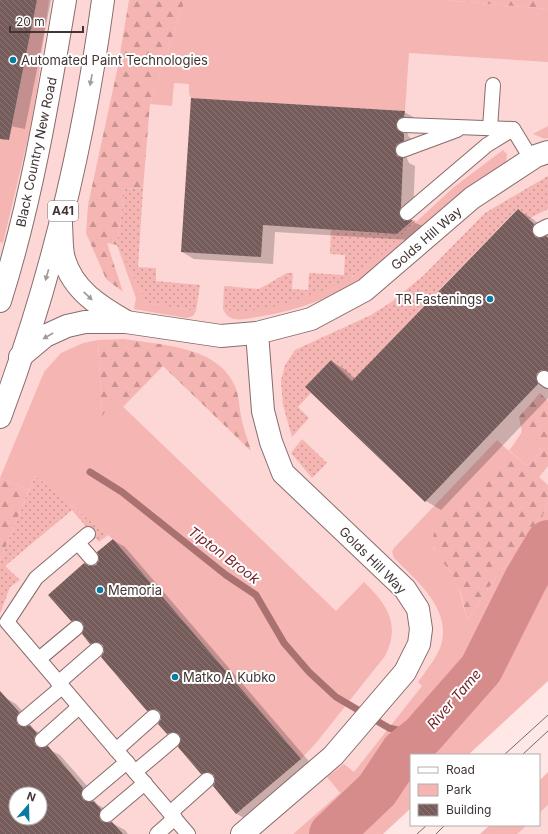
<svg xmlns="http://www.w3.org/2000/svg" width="548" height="834" font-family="Inter,sans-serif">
  <defs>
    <pattern id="forest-firs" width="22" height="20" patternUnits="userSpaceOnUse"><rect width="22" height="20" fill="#f5b5b3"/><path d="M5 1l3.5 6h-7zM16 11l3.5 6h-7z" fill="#c89492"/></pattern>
    <pattern id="garden-dots" width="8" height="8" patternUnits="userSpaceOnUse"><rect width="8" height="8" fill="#f5b5b3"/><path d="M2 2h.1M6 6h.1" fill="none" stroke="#c89492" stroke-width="1.8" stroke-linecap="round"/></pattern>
    <pattern id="building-back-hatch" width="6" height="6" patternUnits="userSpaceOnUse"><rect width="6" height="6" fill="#755c5b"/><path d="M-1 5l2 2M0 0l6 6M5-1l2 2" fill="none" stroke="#897675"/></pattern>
  </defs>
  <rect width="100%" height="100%" fill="#ffe7e6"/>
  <g fill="#fdd7d5" fill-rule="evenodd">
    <path d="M0 0H548V542L389 728 354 773 327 777 340 793 293 834H0ZM16 794H40V818H16Z"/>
    <path d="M548 772V834H480L490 825H539V781Z"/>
  </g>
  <g fill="#f5b5b3">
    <path d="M37 0H49L37 90 30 130 3 243 0 242V126L12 127Z"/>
    <path d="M185 0H444L548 9V62L409 53 405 111 191 98 189 94V84L174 83 172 106 150 104Z"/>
    <path d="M548 126V138L545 139 533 134Z"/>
    <path d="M503 150 507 154 506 163C488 176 467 187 451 202 435 215 421 232 405 246 360 285 316 308 257 317 244 319 229 324 223 309L243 311 352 277 368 266 454 187Z"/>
    <path d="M117 245 147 303 196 311 193 316 186 318 134 309 136 298Z"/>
    <path d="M98 340 102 415 115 399 336 611 364 582C387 604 401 625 385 656L316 743 301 759 113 539 35 476 29 490 0 478 44 372 61 353 83 343Z"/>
    <path d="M522 432 542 450 527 466 510 451 433 548 457 581 467 620 501 570 535 536 548 502V681L468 755H411V808L383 834H293L340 793 327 777 344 764 354 772 422 686 418 682C425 672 435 660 440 648 454 611 417 581 394 558L392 552 394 548 497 440 509 451Z"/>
    <path d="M548 772V805L539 813V781Z"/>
    <path d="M490 825H527L517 834H480Z"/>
  </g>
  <g fill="url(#forest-firs)">
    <path d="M129 0H185L150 104 143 189 125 188 117 245 107 243 123 292 106 279 86 233 88 205 118 66Z"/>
    <path d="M444 0H548V9Z"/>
    <path d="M124 339C161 345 218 346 235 386 239 395 239 406 241 416 243 428 248 439 251 451L163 366 123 407 115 400 102 416 98 340Z"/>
    <path d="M540 393 548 401V466L539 477 548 485V502L535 536 501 570 467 620C464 608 462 593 456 581 447 561 423 551 437 527L509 451 527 466 542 450 522 432 519 417Z"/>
    <path d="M0 478 29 490 0 561Z"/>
  </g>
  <g fill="url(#garden-dots)">
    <path d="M548 176V209L528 219 517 209 352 381 331 360 305 387 311 393 298 407 309 418 292 437 283 405 281 381 285 365 295 350 371 315 390 303 423 276 485 213Z"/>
    <path d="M125 188 143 189 138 267 156 268V281L200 285 196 311 147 303 117 245Z"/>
    <path d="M413 220 416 221C396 240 376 264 351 277 320 294 280 308 245 311 238 312 230 310 223 309L224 286 259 289 287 273H293L292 289 308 290 309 273 344 275 345 255 330 254 331 230 397 234Z"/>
    <path d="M302 439 327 463 312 478 291 453Z"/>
    <path d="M35 476 108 535 99 542 72 510 5 566 20 580 10 587 0 614V561Z"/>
  </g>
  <g fill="#0003" fill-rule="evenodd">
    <path d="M0 0H51L25 129 0 124Z"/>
    <path d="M404 112 417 119 407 132 409 137 416 142 406 156 409 163 415 166 413 214 411 221 425 227 410 240 275 232 273 264 194 259 182 252Z"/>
    <path d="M518 210 533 219 548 233V398L441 510 426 501 331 361 346 370 355 379Z"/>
    <path d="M113 540 125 547 313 766 249 821 237 814 214 786 216 780 202 773 182 739 180 740 168 733 162 717 148 710 105 650 91 643 84 628 71 621 89 567 97 566Z"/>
    <path d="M4 697 16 704 30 720 27 727H29L42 734 46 748 60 755 95 795 92 802 106 809 113 816 110 824 112 823 125 830 128 834H0V700ZM16 794H40V818H16Z"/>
  </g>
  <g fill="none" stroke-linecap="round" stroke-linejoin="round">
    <path stroke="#a97271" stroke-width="7" d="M90 472 122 492 226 575 256 595 284 643 309 672 336 697 389 728 422 736"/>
    <path stroke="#d68c8b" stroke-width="44" d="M331 834 377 790 403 751 422 736 481 669 526 579 548 542"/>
  </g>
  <g fill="url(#building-back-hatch)" fill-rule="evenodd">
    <path d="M0 0H37L9 140 0 139Z"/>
    <path d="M191 98 405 111 404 117 400 118 396 124 397 129 404 134V141L397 144 395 149 397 156 403 158 401 207 399 214 404 221 413 220 397 234 263 225 261 257 181 252Z"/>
    <path d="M518 209 534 224 532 230 535 237 540 238 546 236 548 238V371L541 370 537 373 536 377 538 384 425 502 305 387 331 360 352 381Z"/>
    <path d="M113 539 301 759 236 814 213 786 215 782 214 775 209 772 201 774 178 747 181 739 179 734 172 732 167 734 158 724 161 719 160 712 155 709 147 711 101 657 104 652 103 645 98 642 90 644 82 634 84 627 82 622 75 620 71 621 48 595 84 563 89 566 96 565 99 560 97 552Z"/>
    <path d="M0 691 19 712 16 720 18 725 25 727 30 725 37 733 34 738 35 745 40 748 48 746 83 788 81 795 83 800 90 802 94 801 101 809 99 816 101 821 108 823 112 822 123 834H0ZM16 794H40V818H16Z"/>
  </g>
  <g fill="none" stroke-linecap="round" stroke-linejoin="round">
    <defs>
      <g id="service">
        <path d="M404 125 513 129 532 160"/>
        <path d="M490 128 493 85"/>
        <path d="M403 150 457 130"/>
        <path d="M407 213 487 145 513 129"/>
        <path d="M540 230 548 226"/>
        <path d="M544 378 548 381"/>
        <path d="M88 534 36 578 7 622 188 834"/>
        <path d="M78 543 91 558"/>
        <path d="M39 659 76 628"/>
        <path d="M58 683 96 650"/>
        <path d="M24 719 62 687"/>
        <path d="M42 740 79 707"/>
        <path d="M116 750 153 717"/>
        <path d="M135 772 173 740"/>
        <path d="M89 794 127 762"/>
        <path d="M170 813 207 780"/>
        <path d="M107 815 145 783"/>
        <path d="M157 834 175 818"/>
      </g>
      <g id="minor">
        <path d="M61 225C62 236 61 249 64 259 73 290 99 306 125 321"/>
        <path d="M20 357 45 336 67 326 85 322H126L221 336 257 333 311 319 365 290 472 198 536 156 548 152"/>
        <path d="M242 834 333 756 405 672 419 644 421 629 418 609 405 589 283 473 271 442 263 411 257 333"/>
      </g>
      <g id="trunk">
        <path d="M0 301C31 203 48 101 65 0"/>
        <path d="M0 417C51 282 84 142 103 0"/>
      </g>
    </defs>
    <use href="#service" stroke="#876d6c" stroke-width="16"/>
    <use href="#minor" stroke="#876d6c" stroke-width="24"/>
    <use href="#trunk" stroke="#876d6c" stroke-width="24"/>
    <use href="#service" stroke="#fff" stroke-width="14"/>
    <use href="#minor" stroke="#fff" stroke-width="22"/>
    <use href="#trunk" stroke="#fff" stroke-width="22"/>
    <g stroke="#796a69" stroke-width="1">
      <path d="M504 755 548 715"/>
      <path d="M522 755 548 731"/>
      <path d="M417 834 427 825"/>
      <path d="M436 834 445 825"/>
    </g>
  </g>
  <defs><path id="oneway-solid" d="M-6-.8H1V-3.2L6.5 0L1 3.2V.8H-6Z"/></defs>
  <g fill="#a09a9a">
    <use href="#oneway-solid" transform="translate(91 80) rotate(101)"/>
    <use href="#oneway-solid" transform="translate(47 275) rotate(106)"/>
    <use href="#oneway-solid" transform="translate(88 296) rotate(43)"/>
    <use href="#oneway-solid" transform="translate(48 336) rotate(150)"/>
  </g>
  <g fill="#087ba3" stroke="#fff" stroke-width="1.5">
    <circle cx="13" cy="60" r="4"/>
    <circle cx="490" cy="299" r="4"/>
    <circle cx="100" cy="590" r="4"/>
    <circle cx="175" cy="677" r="4"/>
  </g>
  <g text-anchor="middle" stroke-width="4" stroke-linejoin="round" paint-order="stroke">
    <rect fill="#fff" stroke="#797271" stroke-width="1" x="48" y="201" width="30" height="20" rx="3"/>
    <g font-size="12" font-weight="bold" fill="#403534">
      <text x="63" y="215">A41</text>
    </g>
    <g font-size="13" fill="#403534" stroke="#fff" text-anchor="start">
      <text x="21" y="65">Automated Paint Technologies</text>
      <text x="482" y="304" text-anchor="end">TR Fastenings</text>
      <text x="108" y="595">Memoria</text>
      <text x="183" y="682">Matko A Kubko</text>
    </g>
    <g font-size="13" fill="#403534" stroke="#fff">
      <text transform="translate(36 152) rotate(-78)" y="5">Black Country New Road</text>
      <text transform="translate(426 238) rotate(-41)" y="5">Golds Hill Way</text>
      <text transform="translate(373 560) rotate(45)" y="5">Golds Hill Way</text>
    </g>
    <g font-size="14" font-style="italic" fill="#751e25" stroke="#fff">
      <text transform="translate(224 555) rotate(37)" y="5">Tipton Brook</text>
      <text transform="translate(454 699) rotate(-49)" y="5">River Tame</text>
    </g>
  </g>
  <rect x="410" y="754" width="130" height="72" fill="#ffffff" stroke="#b3aeae"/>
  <rect x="418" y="767" width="20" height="6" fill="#ffffff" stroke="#b3aeae"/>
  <text x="446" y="774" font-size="12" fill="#403534">Road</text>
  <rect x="418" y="784" width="20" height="12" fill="#f5b5b3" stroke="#b3aeae"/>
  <text x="446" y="794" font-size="12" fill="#403534">Park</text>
  <rect x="418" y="804" width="20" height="12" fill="url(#building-back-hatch)" stroke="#b3aeae"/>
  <text x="446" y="814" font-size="12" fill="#403534">Building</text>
  <g transform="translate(28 806) rotate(20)"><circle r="19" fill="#ffffff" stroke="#b3aeae"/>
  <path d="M0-3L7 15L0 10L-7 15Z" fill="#087ba3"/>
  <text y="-6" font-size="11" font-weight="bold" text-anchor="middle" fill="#403534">N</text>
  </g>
  <path d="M10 26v6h73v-6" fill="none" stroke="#403534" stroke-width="2"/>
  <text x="16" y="26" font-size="12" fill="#403534" stroke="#ffffff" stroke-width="3" paint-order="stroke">20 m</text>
</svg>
